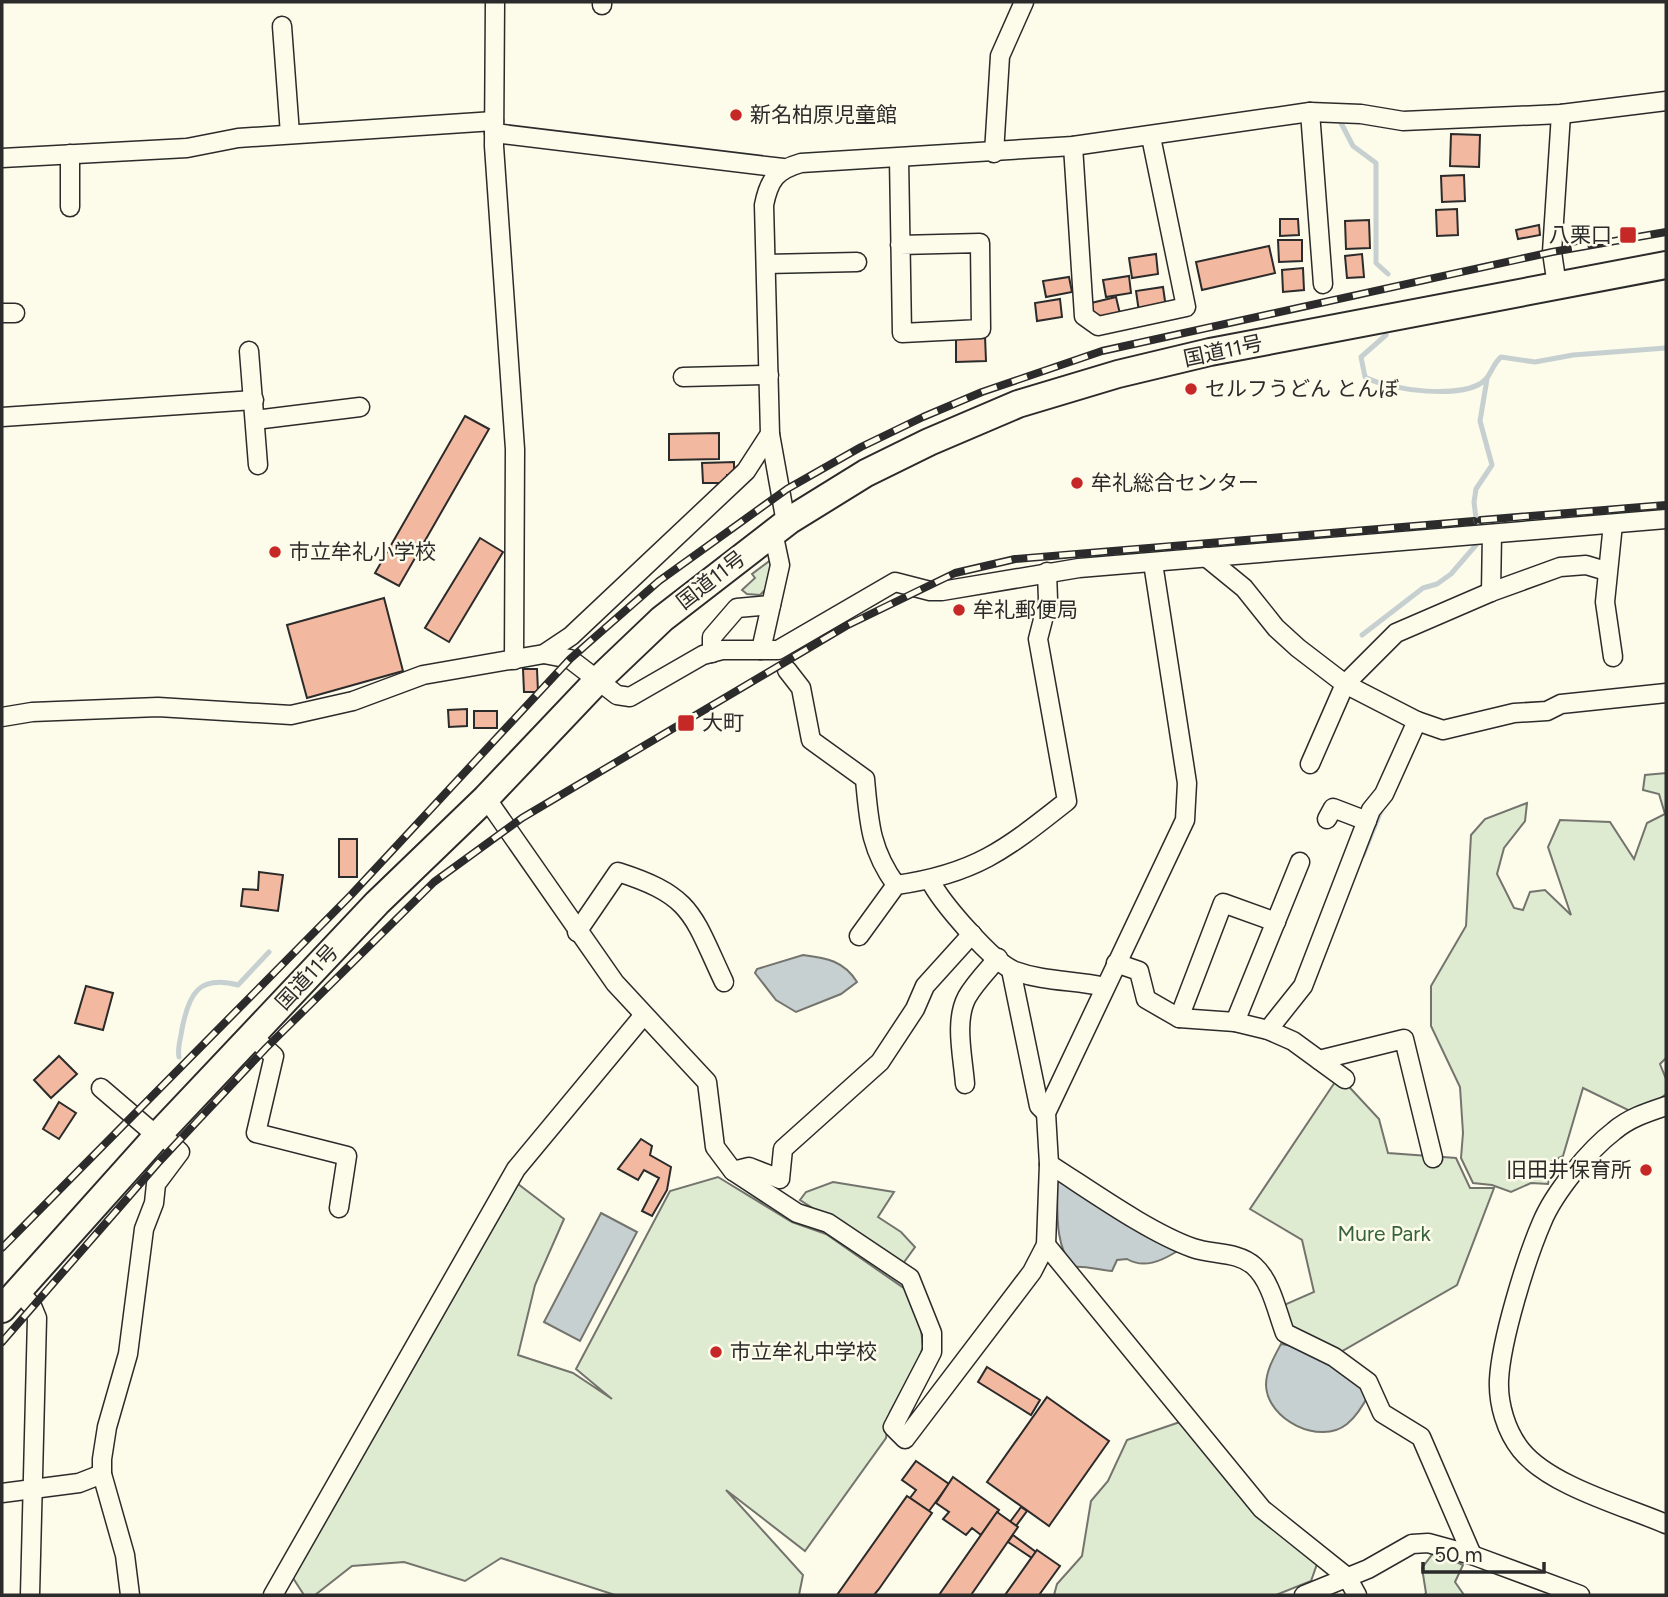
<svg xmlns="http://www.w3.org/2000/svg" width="1668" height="1597" font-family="Figtree,'Noto Sans JP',sans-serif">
  <rect width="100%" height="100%" fill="#fdfbea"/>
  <g fill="#deebd1" stroke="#74746e" stroke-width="2">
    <path d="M772 559 768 587 760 595 747 594 742 590 755 578 752 574Z"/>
    <path d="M1666 773V1058L1660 1064 1666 1079V1094L1657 1101 1630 1111 1583 1088 1563 1156 1552 1161 1548 1184 1531 1183 1511 1192 1492 1185 1473 1183 1461 1158 1463 1133 1460 1087 1431 1026V986L1466 926 1471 835 1485 819 1527 803 1525 821 1504 848 1497 874 1514 908 1523 910 1530 892 1545 890 1571 915 1548 847 1560 820 1610 822 1634 859 1647 823 1665 814 1659 794 1643 790 1645 775Z"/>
    <path d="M1339 1076 1379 1119 1388 1153 1456 1158 1470 1188H1494L1457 1285 1337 1354 1290 1328 1284 1305 1314 1292 1302 1240 1250 1209Z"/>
    <path d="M718 1177 792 1222 826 1234 905 1289 920 1321 923 1347 917 1364 890 1412 886 1438 805 1551 726 1490 803 1575 799 1595H615L501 1558 465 1581 404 1562 352 1566 315 1595H304L293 1578 518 1184 564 1219 535 1285 518 1355 573 1373 612 1399 576 1369 670 1191Z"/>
    <path d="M833 1182 894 1192 878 1217 901 1232 915 1247 902 1265 800 1200 806 1192Z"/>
    <path d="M1180 1422 1255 1514 1317 1564 1311 1581 1276 1595H1054L1057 1584 1082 1556 1091 1501 1108 1481 1127 1440Z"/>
    <path d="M1434 1552 1463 1565 1455 1582 1464 1595H1424L1426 1593 1422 1568Z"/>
  </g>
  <g fill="#c7d0d0" stroke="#74746e" stroke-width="2">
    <path d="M803 955C827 958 844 961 857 982L841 994 796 1012 776 1000 755 973 757 969Z"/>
    <path d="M1061 1180 1175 1243 1176 1252C1161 1261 1144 1269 1127 1259L1117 1260 1112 1271C1097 1270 1086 1265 1072 1267 1054 1241 1058 1213 1057 1183Z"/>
    <path d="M601 1213 637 1232 580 1341 544 1322Z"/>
    <path d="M1281 1344 1299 1347 1363 1385 1370 1392C1364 1404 1357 1416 1347 1424 1320 1446 1267 1420 1266 1385 1266 1371 1274 1357 1281 1344Z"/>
  </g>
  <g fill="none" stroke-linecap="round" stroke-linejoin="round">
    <g stroke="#c7d0d0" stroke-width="5">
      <path d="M1339 119 1353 146 1376 163V263L1388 274"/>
      <path d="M1386 335 1361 357 1365 377C1388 390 1466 401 1486 379 1492 372 1493 364 1501 357L1535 362 1573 355 1666 348"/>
      <path d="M1477 527 1474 502 1476 489 1492 465 1480 421 1487 379"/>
      <path d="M1362 635 1423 588 1437 584 1451 574 1476 545"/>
      <path d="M1363 855 1381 811"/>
      <path d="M179 1057C177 1048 181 1038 182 1029 189 993 199 975 238 985L269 952"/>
    </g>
  </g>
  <g fill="#f2b8a0" stroke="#2b2b2b" stroke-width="2">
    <path d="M1451 134 1480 135 1479 167 1450 166Z"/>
    <path d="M1464 175 1465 201 1442 202 1441 176Z"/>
    <path d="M1457 209 1458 235 1437 236 1436 210Z"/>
    <path d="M1280 219H1298L1299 235 1280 236Z"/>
    <path d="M1369 220 1370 248 1346 249 1345 221Z"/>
    <path d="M1539 225 1540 235 1518 239 1516 230Z"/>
    <path d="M1278 240H1302V261L1279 262Z"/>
    <path d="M1269 246 1275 273 1202 290 1196 262Z"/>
    <path d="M1156 254 1158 274 1132 278 1129 258Z"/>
    <path d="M1362 254 1364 277 1347 278 1345 256Z"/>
    <path d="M1303 268 1304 290 1283 292 1282 270Z"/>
    <path d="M1129 276 1131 293 1106 297 1103 280Z"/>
    <path d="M1069 277 1072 292 1046 297 1043 281Z"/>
    <path d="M1163 287 1166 308 1139 312 1136 291Z"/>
    <path d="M1116 297 1120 314 1094 319 1091 303Z"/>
    <path d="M1060 299 1062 317 1037 321 1035 303Z"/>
    <path d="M985 336 986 361 956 362V337Z"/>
    <path d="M465 416 489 429 399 586 375 573Z"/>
    <path d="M719 433V459L669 460V434Z"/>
    <path d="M734 462V475H727V483H703L702 463Z"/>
    <path d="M480 538 503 552 449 642 425 628Z"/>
    <path d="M384 598 403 671 307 698 287 625Z"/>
    <path d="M523 669H537L538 692H524Z"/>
    <path d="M467 709V726L449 727 448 710Z"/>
    <rect x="474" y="711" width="23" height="17"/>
    <rect x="339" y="839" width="18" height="38"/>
    <path d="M259 872 283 875 278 911 241 906 243 889 258 890Z"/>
    <path d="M86 986 113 993 103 1030 75 1023Z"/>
    <path d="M59 1056 77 1074 51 1098 34 1080Z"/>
    <path d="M59 1102 76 1113 59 1139 43 1129Z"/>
    <path d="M641 1139 652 1146 650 1155 671 1167 667 1190 652 1216 642 1211 659 1178 644 1170 638 1180 618 1169Z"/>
    <path d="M987 1367 1040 1400 1031 1415 978 1382Z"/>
    <path d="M1047 1397 1109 1441 1049 1526 987 1482Z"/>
    <path d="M916 1461 949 1484 929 1511 910 1498 916 1490 902 1480Z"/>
    <path d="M953 1477 999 1510 981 1535 972 1528 966 1535 943 1519 949 1512 936 1503Z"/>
    <path d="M907 1496 932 1513 879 1589 874 1595H837Z"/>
    <path d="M1021 1507 1027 1511 1016 1526 1010 1522Z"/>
    <path d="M997 1512 1018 1527 971 1595H939Z"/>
    <path d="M1013 1535 1036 1552 1032 1558 1008 1542Z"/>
    <path d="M1037 1550 1060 1566 1039 1595H1005Z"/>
  </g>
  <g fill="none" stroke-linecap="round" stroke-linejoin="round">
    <defs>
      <g id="minor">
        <path d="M495 2 494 146 515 449 514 660"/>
        <path d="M602 2V5"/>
        <path d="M282 26 290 134"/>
        <path d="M1310 112 1323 284"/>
        <path d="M494 133 783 168"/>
        <path d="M1073 146 1084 316 1098 326 1186 307 1151 137"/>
        <path d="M994 153 1000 56 1024 2"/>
        <path d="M2 158 187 148 238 138 494 121"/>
        <path d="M899 158 902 333 981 329 980 243 900 245"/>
        <path d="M70 207V154"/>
        <path d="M766 264 857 262"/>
        <path d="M1557 286 1552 252 1561 114"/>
        <path d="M2 313H15"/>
        <path d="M249 351 258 465"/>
        <path d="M683 377 769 375"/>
        <path d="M2 417 254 400"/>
        <path d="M255 420 360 407"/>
        <path d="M770 434 786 523"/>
        <path d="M1613 524 1605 602 1613 657"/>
        <path d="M1206 557 1244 588 1276 628 1298 648 1345 684 1417 721 1443 730 1514 713 1547 711 1561 704 1666 693"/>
        <path d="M1491 592 1492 534"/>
        <path d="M761 650 780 565 773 532"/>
        <path d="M712 653V637L737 608 771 605"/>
        <path d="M544 654 570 659 617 695 630 697 703 655 722 650H778L895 582 930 591H942L1079 568 1666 519"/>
        <path d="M787 670 801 688 811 740 865 779C869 822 870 849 896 885"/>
        <path d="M2 717 32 712 158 707 291 715 353 701 423 675 544 654 571 636 746 471 770 434 764 205C769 180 776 170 801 163L1073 146 1310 112 1361 114 1403 121 1561 114 1666 101"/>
        <path d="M1310 764 1345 684 1396 633 1491 592 1560 567 1586 565 1606 571"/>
        <path d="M486 798 615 983 707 1082 715 1147 733 1171 797 1213 828 1223 910 1278 932 1333V1352L893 1427 905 1439 1032 1272 1046 1245 1049 1164 1046 1113 1185 820 1187 783 1153 563"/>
        <path d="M1327 819 1333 808 1367 821"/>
        <path d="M930 880C940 901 993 963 1015 971 1045 982 1075 980 1105 987"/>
        <path d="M577 932 618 872C693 896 692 914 724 982"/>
        <path d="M859 936 896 885C975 874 1005 850 1067 801L1038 639 1048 600 1047 572"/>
        <path d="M1116 963 1139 971 1146 999 1179 1018 1235 1022 1268 1030 1293 1041 1345 1079"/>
        <path d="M1011 970 1039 1106 1046 1113"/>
        <path d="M1179 1018 1223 903 1276 922"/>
        <path d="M1235 1022 1300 862"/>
        <path d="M1268 1030 1303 986 1371 810 1384 794 1417 721"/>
        <path d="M251 1035 274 1056 256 1133 347 1156 339 1208"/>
        <path d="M1319 1060 1404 1039 1433 1158"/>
        <path d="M965 1084C963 1057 954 1021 967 997 975 983 988 970 998 958"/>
        <path d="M101 1088 157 1136"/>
        <path d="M1666 1106C1648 1112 1629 1118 1614 1131 1589 1150 1554 1193 1542 1222 1526 1259 1501 1340 1499 1380 1498 1404 1506 1431 1521 1450 1550 1486 1624 1506 1666 1524"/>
        <path d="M1049 1164C1090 1190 1148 1232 1193 1248 1213 1255 1237 1251 1254 1266 1271 1281 1277 1312 1285 1333L1334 1357 1368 1382 1382 1413 1421 1437 1472 1555"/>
        <path d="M733 1171 749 1167 780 1179 783 1149 880 1062 915 1009 925 986 972 934"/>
        <path d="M1046 1245 1262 1509 1347 1577 1357 1595"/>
        <path d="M18 1290 32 1306 37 1318 30 1595"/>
        <path d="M2 1493 79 1483 102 1474"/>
        <path d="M130 1595 125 1555 102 1474V1459L107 1427 128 1354 144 1229 154 1203 156 1184 180 1152 160 1133"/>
        <path d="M273 1595 516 1169 643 1016"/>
        <path d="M1304 1595 1368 1569 1412 1544 1428 1543 1472 1555 1580 1595"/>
      </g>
      <path id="highway" d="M2 1309 157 1136 377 903 486 798 597 681 662 619 790 520 866 473 929 442 1018 404 1118 374 1210 352 1666 265"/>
    </defs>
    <use href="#minor" stroke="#2b2b2b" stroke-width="21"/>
    <use href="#highway" stroke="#2b2b2b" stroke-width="30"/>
    <use href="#minor" stroke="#fdfbea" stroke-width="18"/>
    <use href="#highway" stroke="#fdfbea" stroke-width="26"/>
    <defs>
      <g id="rail">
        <path d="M1481 520 1666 505"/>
        <path d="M2 1248 351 895 570 659 659 581 787 489 861 447 923 417 982 392 1102 351 1552 252 1666 232"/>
        <path d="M2 1342 158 1163 266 1048 434 882 522 818 846 626 955 573 1015 559 1474 521"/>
      </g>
    </defs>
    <use href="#rail" stroke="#2b2b2b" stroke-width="8"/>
    <use href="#rail" stroke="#fdfbea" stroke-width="5" stroke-dasharray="16" stroke-linecap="butt"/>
  </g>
  <g fill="#c62828" stroke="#fdfbea" stroke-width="2.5">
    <circle cx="736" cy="115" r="7"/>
    <rect x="1619" y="226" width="18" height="18" rx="3.5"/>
    <circle cx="1191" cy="389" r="7"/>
    <circle cx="1077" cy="483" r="7"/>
    <circle cx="275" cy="552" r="7"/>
    <circle cx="959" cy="610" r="7"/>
    <rect x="677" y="714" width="18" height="18" rx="3.5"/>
    <circle cx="1646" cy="1170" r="7"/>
    <circle cx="716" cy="1352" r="7"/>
  </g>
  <g text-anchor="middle" stroke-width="5" stroke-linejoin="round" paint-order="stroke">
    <g font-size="21" fill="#2b2b2b" stroke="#fdfbea" text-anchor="start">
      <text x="750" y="122">新名柏原児童館</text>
      <text x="1612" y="242" text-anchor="end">八栗口</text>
      <text x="1205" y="396">セルフうどん とんぼ</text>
      <text x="1091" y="490">牟礼総合センター</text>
      <text x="289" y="559">市立牟礼小学校</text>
      <text x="973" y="617">牟礼郵便局</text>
      <text x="702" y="730">大町</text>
      <text x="1632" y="1177" text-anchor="end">旧田井保育所</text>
      <text x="730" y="1359">市立牟礼中学校</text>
    </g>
    <g font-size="21" fill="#2b2b2b" stroke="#fdfbea">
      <text transform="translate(1223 351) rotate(-12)" y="7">国道11号</text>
      <text transform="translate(711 580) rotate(-38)" y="7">国道11号</text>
      <text transform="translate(307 977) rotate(-47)" y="7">国道11号</text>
    </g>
    <g font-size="21" fill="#34623c" stroke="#fdfbea">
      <text x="1384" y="1241">Mure Park</text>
    </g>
  </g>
  <rect width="1668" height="1597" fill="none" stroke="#2b2b2b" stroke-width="7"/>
  <path d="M1423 1562v10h121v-10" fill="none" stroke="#2b2b2b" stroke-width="3.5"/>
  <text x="1434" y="1562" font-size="21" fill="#2b2b2b" stroke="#fdfbea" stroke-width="5" paint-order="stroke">50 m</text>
</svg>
